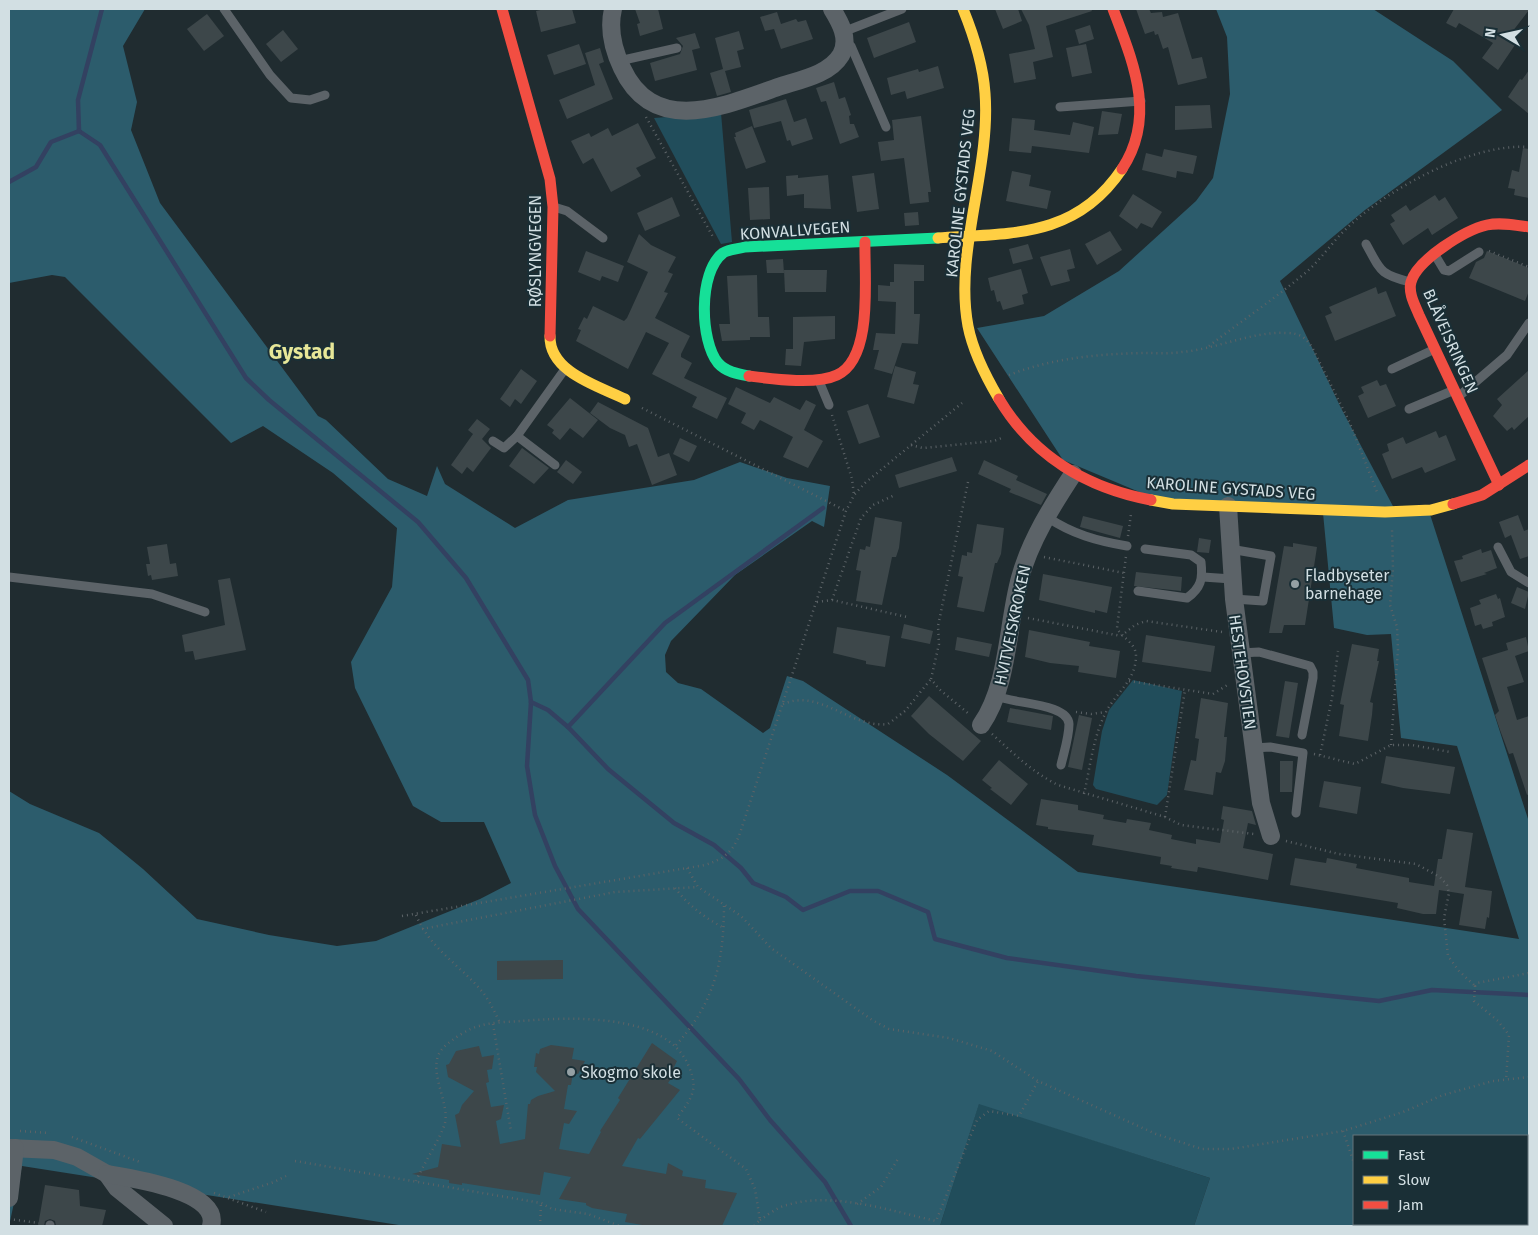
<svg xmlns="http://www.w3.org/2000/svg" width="1538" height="1235" font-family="'Fira Sans',sans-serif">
  <rect width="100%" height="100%" fill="#202c30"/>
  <g fill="#214d5b">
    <path d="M721 113 732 242 721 244 654 118Z"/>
    <path d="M1133 680 1182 691 1167 795 1157 805 1096 789 1093 785 1102 731 1109 710Z"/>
    <path d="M979 1103 1210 1178 1194 1226H940Z"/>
  </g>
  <path fill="#2c5c6c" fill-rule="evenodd" d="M9 9H145L123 46 137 102 131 130 160 203 318 416 326 420 388 479 427 496 437 466 445 484 515 528 568 500 694 480 740 462 787 478 830 486 824 527 812 521 735 575 671 641 665 655 666 672 678 683 701 689 763 733 770 728 787 676 803 681 947 775 1078 872 1519 939 1457 746 1401 738 1391 634 1367 635 1334 628 1323 513 1168 504 1063 460 977 328 1044 316 1119 271 1196 201 1213 178 1230 94 1227 37 1216 9H1373L1453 61 1502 110 1365 210 1280 281 1341 408 1395 510 1427 505 1529 822V1226H1194L1210 1178 979 1104 940 1226H405L22 1166 9 1226V791L30 804 99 833 143 869 197 919 269 935 337 946 376 941 480 899 511 883 484 822H441L413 806 355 688 351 662 392 587 397 528 333 473 263 426 231 443 65 277 52 275 9 283ZM1354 1136H1527V1224H1354Z"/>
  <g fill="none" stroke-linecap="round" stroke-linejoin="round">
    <g stroke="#334161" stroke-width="4.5">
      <path d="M79 131 100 145 246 378 269 400 418 522 466 578 528 680 531 702 527 766 535 815 555 866 578 909 739 1079 770 1120 825 1182 851 1226"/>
      <path d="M79 131 78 100 102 9"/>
      <path d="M9 182 36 167 51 142 79 131"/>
      <path d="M531 702 548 710 568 727 608 769 674 823 714 845 741 868 753 883 786 897 803 910 850 891H878L928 912 935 939 1007 958 1136 976 1379 1001 1432 990 1529 995"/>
      <path d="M568 727 665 623 823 508"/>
    </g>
  </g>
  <g fill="#3d474a">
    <path d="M545 9H572L576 23 541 32 536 11Z"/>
    <path d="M635 9H658L663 29 640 36 637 24 640 23Z"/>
    <path d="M995 9H1018L1022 21 1003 29Z"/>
    <path d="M1021 9H1091L1092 11 1046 26 1053 57 1033 62 1036 79 1014 83 1009 54 1035 49 1029 25Z"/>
    <path d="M1136 9H1149L1151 13 1162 12 1163 17 1178 13 1192 59 1202 57 1207 78 1178 85 1168 47 1163 49 1158 34 1155 35 1154 31 1145 34Z"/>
    <path d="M1454 9H1529V10L1509 36 1517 42 1498 70 1482 58 1493 43 1459 23 1456 28 1446 23Z"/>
    <path d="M777 12 781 24 796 19 798 22 806 20 813 39 781 49 774 29 765 31 760 17Z"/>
    <path d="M207 14 224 36 204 51 187 29Z"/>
    <path d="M909 22 916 42 874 58 867 38Z"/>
    <path d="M1090 25 1094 39 1079 44 1075 30Z"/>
    <path d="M283 30 298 49 281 62 266 44Z"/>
    <path d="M739 31 744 49 737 51 741 67 725 71 731 92 717 96 710 73 723 69 715 38Z"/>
    <path d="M695 33 700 48 692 50 697 70 655 81 650 63 680 54 683 46 676 38Z"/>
    <path d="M579 44 586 64 554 75 547 55Z"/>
    <path d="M1086 44 1092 73 1072 77 1066 48Z"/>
    <path d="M600 48 604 62 599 64 613 99 567 119 559 100 595 85 585 53Z"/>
    <path d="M938 66 944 88 907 99 905 91 891 95 887 78 918 69 919 72Z"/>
    <path d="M1529 70V114L1508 97 1520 79 1522 80Z"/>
    <path d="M834 82 839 99 845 97 851 115 849 116 850 124H854L859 137 840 144 826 101 821 102 816 88Z"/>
    <path d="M786 99 794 122 806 118 813 139 792 146 790 140 787 141 781 121 754 128 749 110Z"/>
    <path d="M1210 105 1212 128 1175 130V106Z"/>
    <path d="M1102 111 1122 114 1118 134 1098 135Z"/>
    <path d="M921 116 931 192H928L929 202 910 204 904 158 881 161 878 142 894 140 892 120Z"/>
    <path d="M1012 118 1035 120 1034 130 1070 135 1073 122 1094 127 1089 153 1032 146 1031 153 1009 151Z"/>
    <path d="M638 123 656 158 636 168 641 176 611 192 593 158 583 164 571 141 589 133 591 137 608 128 612 136Z"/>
    <path d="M752 126 766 162 746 169 734 137H736L735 133Z"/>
    <path d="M1523 148 1529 149V198L1514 195 1515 189 1508 188 1512 170 1519 172Z"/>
    <path d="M1164 149 1197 156 1193 174 1177 171 1176 178 1142 170 1146 153 1162 157Z"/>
    <path d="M1012 171 1031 175 1029 186 1051 191 1047 209 1006 201Z"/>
    <path d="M874 173 879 209 857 212 852 176Z"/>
    <path d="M798 175V178L828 175 831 209 804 208V194L787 196 786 176Z"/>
    <path d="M769 187 770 219 750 220 748 188Z"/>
    <path d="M1133 194 1162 212 1152 228 1141 223 1137 229 1119 216Z"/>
    <path d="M1435 195 1439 201 1445 197 1458 218 1432 235 1428 228 1403 245 1390 224 1395 221 1391 215 1406 205 1410 211Z"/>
    <path d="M672 197 680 216 645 231 637 213Z"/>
    <path d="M918 212 919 225 905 226 904 213Z"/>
    <path d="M1110 231 1122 250 1097 265 1085 244Z"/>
    <path d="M639 234 651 245 676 257 668 272 673 274 664 292 668 293 655 318 690 336 681 354V357L692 363 684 378 727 398 717 419 692 407 697 397 652 374 669 343 646 332 628 369 576 341 581 330 578 329 584 317 587 319 593 306 624 321 627 318 648 272 627 262Z"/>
    <path d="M1028 244 1033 259 1013 264 1009 249Z"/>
    <path d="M1070 249 1075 268 1067 270 1070 281 1051 286 1040 257Z"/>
    <path d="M586 251 624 266 618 282 602 276 600 281 578 272Z"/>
    <path d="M1487 251 1529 268V291L1525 301 1469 278 1476 262 1484 258Z"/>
    <path d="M783 259 784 273H767L766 260Z"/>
    <path d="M894 264 924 265V281H914V314H920L918 344 902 343 892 374 874 369 879 350H873L876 333 895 334 896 302 878 301V285L890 286V282H894Z"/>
    <path d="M1021 269 1028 293 1022 295 1024 304 1003 310 1000 301 997 302 994 290 991 291 988 278Z"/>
    <path d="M784 270H827L826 292H785Z"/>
    <path d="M757 275 758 317H769L770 337H750V340L722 341 719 324H730L727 276Z"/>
    <path d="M1376 287 1378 294 1386 291 1396 316 1335 341 1325 316 1332 313 1329 307Z"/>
    <path d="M835 316V339L804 342 801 366 785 365 786 349H793V317Z"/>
    <path d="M895 366 916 372 913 384 919 385 914 404 887 397Z"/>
    <path d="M521 369 537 381 521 404 515 399 510 407 500 399Z"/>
    <path d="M1529 370V416L1514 430 1512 427 1507 431 1493 416 1502 405 1497 399Z"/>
    <path d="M1377 380 1380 386 1386 384 1396 406 1368 418 1358 396 1364 393 1361 387Z"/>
    <path d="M736 387 770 403 774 397 800 410 806 400 816 405 804 430 823 441 808 468 783 457 793 437 760 420 754 430 741 423 746 413 728 404Z"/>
    <path d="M570 398 598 420 583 438 570 428 560 440 552 433 554 430 547 425Z"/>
    <path d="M598 402 648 428 658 457 669 453 677 475 652 485 637 444 629 447 625 435 610 428 590 413Z"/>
    <path d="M868 404 880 437 859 444 847 411Z"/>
    <path d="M477 419 490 429 482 439 491 448 473 472 467 467 462 474 451 465 473 434 468 430Z"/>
    <path d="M1436 431 1439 438 1446 435 1456 460 1425 473 1422 467 1392 479 1382 454 1389 451 1387 444 1403 437 1406 444Z"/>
    <path d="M680 438 697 446 689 462 673 454Z"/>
    <path d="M522 448 549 468 534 484 509 466Z"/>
    <path d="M952 457 957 471 899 488 895 475Z"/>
    <path d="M566 460 582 472 573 484 557 472Z"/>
    <path d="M984 460 1018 476 1016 480 1047 494 1041 505 1009 492 1011 489 978 474Z"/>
    <path d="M1518 515 1524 531 1529 529V556L1520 559 1511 535 1505 538 1499 522Z"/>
    <path d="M1083 516 1123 526 1120 538 1080 527Z"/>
    <path d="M875 517 902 522 899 548 896 557H892L882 605 856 601 861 571 856 570 860 549 865 550 866 546 870 547Z"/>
    <path d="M977 524 1004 528 1001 554 997 563H995L984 612 957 607 963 577 958 576 962 555 967 556V552L972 553Z"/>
    <path d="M1199 538 1211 540 1209 553 1197 552Z"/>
    <path d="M1293 543 1317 547 1305 625H1284L1282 633H1269L1284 546 1293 547Z"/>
    <path d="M167 544 170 564 176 563 178 576 152 580 151 575 148 576 146 564H150L147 547Z"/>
    <path d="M1481 549 1482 553 1491 550 1497 568 1484 573 1487 574 1461 582 1454 561 1463 559 1462 556Z"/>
    <path d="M1136 572 1182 577 1181 591 1134 586Z"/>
    <path d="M1043 574 1112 587 1107 613 1095 610V613L1039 600Z"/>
    <path d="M230 578 246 650 195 660 193 651 185 652 182 635 225 625 218 580Z"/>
    <path d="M1517 587 1529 592 1525 609 1511 603Z"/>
    <path d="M1496 594 1498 599 1500 598 1505 617 1492 622 1493 626 1483 629 1481 624 1475 626 1470 608 1481 604 1479 600Z"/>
    <path d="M904 624 933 631 930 644 901 638Z"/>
    <path d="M837 627 890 636 885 667 866 664V661L833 653Z"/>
    <path d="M1029 630 1090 642 1089 646 1120 651 1116 678 1078 672 1079 666 1050 663 1025 657Z"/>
    <path d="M1146 635 1215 646 1211 672 1142 662Z"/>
    <path d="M957 637 992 644 989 657 955 650Z"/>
    <path d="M1526 637 1529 651 1515 656 1524 682 1507 687 1517 720 1529 716V794L1527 795 1513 753 1509 754 1500 730 1495 715 1499 711 1482 658 1508 650 1506 643Z"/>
    <path d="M1352 644 1379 649 1377 661H1379L1370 702 1373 703 1372 715 1368 741 1339 736 1344 705 1340 704Z"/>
    <path d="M1285 681 1298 683 1289 738 1276 736Z"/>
    <path d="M929 696 981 741 963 761 929 734 911 716Z"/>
    <path d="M1201 698 1228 703 1224 737H1227L1225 761 1221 773 1216 772 1213 795 1184 790 1191 760 1196 761 1199 739 1195 738Z"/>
    <path d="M1010 708 1053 716 1051 730 1007 722Z"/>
    <path d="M1079 715 1092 718 1082 770 1068 767Z"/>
    <path d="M1386 756 1455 767 1450 794 1403 788 1381 783Z"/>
    <path d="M999 760 1028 784 1011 805 990 789 992 788 982 780Z"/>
    <path d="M1280 761H1293L1292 792H1280Z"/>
    <path d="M1324 781 1361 787 1357 814 1319 807Z"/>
    <path d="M1041 799 1078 805V810L1104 815 1103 819 1126 823 1127 819 1151 823 1149 830 1172 835 1171 839 1196 844V839L1220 843 1224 820 1221 819 1223 806 1252 811 1256 825 1248 823 1243 848 1273 854 1268 880 1198 867 1197 872 1171 868 1172 866 1160 864 1161 857 1092 845 1094 835 1048 829V827L1036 825Z"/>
    <path d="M1447 829 1473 833 1465 887 1492 891 1489 918 1487 917 1485 929 1459 925 1464 894 1439 890 1436 914H1423L1397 908 1398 903 1290 885 1295 858 1326 863 1327 858 1357 864 1356 868 1409 878V882L1434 886 1438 859H1442Z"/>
    <path d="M563 960V979L497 980V961Z"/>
    <path d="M652 1043 677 1061 672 1071 675 1073 668 1083 680 1090 640 1139 638 1138 622 1166 666 1174 668 1163 683 1171 682 1176 706 1180 705 1188 737 1193 722 1226H648L625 1222 627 1214 592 1208 586 1205V1203L559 1199 571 1177 544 1172 540 1195 462 1183V1185L449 1183V1180L412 1174 438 1167 442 1144 461 1147 455 1115 459 1113 462 1105 474 1091 448 1077 446 1065 449 1064 456 1051 479 1046 482 1057 494 1055 492 1069 487 1070 489 1082 486 1083 491 1107 504 1105 501 1119 496 1121 500 1144 525 1139 528 1104H530L531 1100 538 1096 555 1091 536 1072 537 1067H534L536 1053 539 1054 540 1049 551 1045 574 1048 572 1059 585 1061 578 1074 573 1073 571 1085H568L564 1109 577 1111 569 1124 564 1123 559 1149 589 1154 601 1132 600 1131 620 1100 618 1098Z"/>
    <path d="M45 1185 79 1190 80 1206 106 1210 102 1226H56L55 1221 50 1219 45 1221 44 1226H38Z"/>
  </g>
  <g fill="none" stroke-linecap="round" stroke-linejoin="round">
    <g stroke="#5c6367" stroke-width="2.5" stroke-dasharray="1 4" stroke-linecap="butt">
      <path d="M646 117 713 237"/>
      <path d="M1489 251 1529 267"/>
      <path d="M1209 346C1240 322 1273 300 1304 274 1320 261 1332 242 1348 227 1389 188 1472 143 1529 147"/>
      <path d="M1009 375C1053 358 1097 354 1144 353 1156 353 1169 354 1182 352 1217 349 1252 331 1287 333 1299 333 1305 337 1312 347L1349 421 1377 492"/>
      <path d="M642 408 846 511"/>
      <path d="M832 415 852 479 854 495"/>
      <path d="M911 445 923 448 994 441 1004 437"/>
      <path d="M968 482 938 626 939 644 931 679 939 689 969 714"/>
      <path d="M1128 536 1131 514"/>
      <path d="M1044 557 1124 573"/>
      <path d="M832 600 861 518 873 505 895 495"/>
      <path d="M817 602 832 600 907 617"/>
      <path d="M1028 618 1121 636 1135 625 1146 621 1222 632"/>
      <path d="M1129 681 1213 694 1229 684"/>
      <path d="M783 704C820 688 851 729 888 724L905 711 931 679"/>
      <path d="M1076 712 1091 714 1106 712"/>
      <path d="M992 734C1013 753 1032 772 1058 785L1165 817 1181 825 1254 834"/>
      <path d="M1391 745 1398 649 1397 627 1390 605 1393 569 1392 529"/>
      <path d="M1314 754 1355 764 1391 745H1412L1450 752"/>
      <path d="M1320 755 1332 698 1338 651"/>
      <path d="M1084 794C1090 768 1093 737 1106 712 1116 693 1136 680 1136 656 1136 643 1122 638 1117 628L1126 556"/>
      <path d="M1165 817 1185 690"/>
      <path d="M1286 841 1339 854 1416 864 1440 877 1447 885 1449 893 1444 918 1448 956 1459 971 1475 986"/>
      <path d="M687 868 698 887 741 916 771 948 872 1020 889 1029 949 1038 992 1051 1038 1081 1156 1134 1202 1149H1231L1343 1131 1403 1112 1443 1095 1493 1081 1529 1077"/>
      <path d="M675 888C688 905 705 918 724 928"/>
      <path d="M416 915C429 947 458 964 480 989 489 999 494 1011 500 1023"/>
      <path d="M402 916 705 865C724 859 733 852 740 833L846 511 854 495 865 483 962 403"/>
      <path d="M422 929 615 892 698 887"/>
      <path d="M1475 986 1474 1001 1498 1021 1509 1035 1506 1080"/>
      <path d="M1475 986 1477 983 1529 973"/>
      <path d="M493 1024 511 1131"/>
      <path d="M676 1045C715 1002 724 961 724 904"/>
      <path d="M20 1131 50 1133"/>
      <path d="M1343 1131 1354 1163"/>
      <path d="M72 1137 140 1162"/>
      <path d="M295 1161 541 1203 552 1209 588 1214 620 1226"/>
      <path d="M416 1181C422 1167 442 1135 445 1123 450 1101 424 1066 444 1047 451 1040 469 1028 479 1026 492 1022 508 1022 521 1021 569 1017 668 1012 689 1067 699 1090 691 1099 677 1118L746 1169 755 1189 760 1220 754 1226"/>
      <path d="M214 1193 266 1212"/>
      <path d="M229 1197 274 1182 286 1176"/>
      <path d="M857 1204 881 1187 898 1159"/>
      <path d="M1527 1206H1529"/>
      <path d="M9 1219 39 1223"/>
      <path d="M760 1220C768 1215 777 1207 787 1205 832 1191 891 1211 936 1221L977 1120 989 1111 1019 1116 1038 1081"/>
      <path d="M1401 1224 1402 1226"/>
      <path d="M540 1226 541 1203"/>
    </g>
    <g stroke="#5c6368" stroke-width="9">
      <path d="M224 9 270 75 291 98 310 100 325 95"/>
      <path d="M843 32 902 9"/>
      <path d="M845 43 851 46 886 127"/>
      <path d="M619 61 677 48"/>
      <path d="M1060 107 1141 101"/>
      <path d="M554 207 567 211 603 238"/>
      <path d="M1366 244C1381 271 1379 274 1410 282"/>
      <path d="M1435 255 1444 270 1449 271 1479 252"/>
      <path d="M1392 369 1435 349"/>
      <path d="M819 381 829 405"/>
      <path d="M1458 397 1507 355 1529 323"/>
      <path d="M1409 409 1452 391"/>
      <path d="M517 436 555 465"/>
      <path d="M493 441 504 448 517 436 565 369"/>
      <path d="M1047 517C1072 534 1097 541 1127 546"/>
      <path d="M1498 547 1511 572 1529 583"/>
      <path d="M1230 549 1271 556 1263 601 1234 599"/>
      <path d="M9 577 152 594 205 612"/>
      <path d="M1203 577 1232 579"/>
      <path d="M1138 591 1187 598C1201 588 1203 579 1201 562L1191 555 1145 549"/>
      <path d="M1241 653 1259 652 1310 666 1313 672V678L1302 735"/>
      <path d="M997 696C1013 704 1068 703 1069 724 1069 737 1064 752 1061 765"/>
      <path d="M1254 748 1270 747 1303 753 1296 813"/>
      <path d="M50 1226V1225"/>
    </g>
    <g stroke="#5c6368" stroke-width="18">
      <path d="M613 9C608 30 613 49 622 68 654 137 724 106 778 87 799 80 829 75 841 55 850 39 840 22 832 9"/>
      <path d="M1228 506 1234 599 1261 803 1271 836"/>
      <path d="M981 725C1009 685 1007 625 1020 578 1030 541 1052 506 1073 474"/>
      <path d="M9 1148 54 1150 77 1157 107 1174 117 1188 164 1226"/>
      <path d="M107 1174C131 1178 221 1191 211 1226"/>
      <path d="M9 1198 15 1148"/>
    </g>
    <path stroke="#16e098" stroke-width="11" d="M749 376C738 374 726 372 718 363 700 341 698 272 723 253 729 249 738 249 745 247L938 238"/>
    <g stroke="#ffcf43" stroke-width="11">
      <path d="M963 9C974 36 983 63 985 93 991 169 954 252 968 326 973 352 986 377 999 399"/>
      <path d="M938 238C1012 233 1076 238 1122 169"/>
      <path d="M550 336C549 372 598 386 625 399"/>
      <path d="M1151 500 1173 504 1385 512 1431 510 1453 504"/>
    </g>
    <g stroke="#f24e42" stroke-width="11">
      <path d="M502 9 550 179 553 207 550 336"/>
      <path d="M1113 9C1133 62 1157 116 1122 169"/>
      <path d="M749 376C773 379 816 385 837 375 874 358 864 276 865 242"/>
      <path d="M999 399C1033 456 1087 488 1151 500"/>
      <path d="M1499 485 1419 315C1415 305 1408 293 1411 282 1417 260 1465 230 1487 225 1500 222 1515 225 1529 227"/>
      <path d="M1453 504 1482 495 1529 465"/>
    </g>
  </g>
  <g fill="#94a0a4" stroke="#1a2f36" stroke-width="2">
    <circle cx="1295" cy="584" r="5"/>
    <circle cx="571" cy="1072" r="5"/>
  </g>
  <g text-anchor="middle" stroke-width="4" stroke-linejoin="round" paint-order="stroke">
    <g font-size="16" fill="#d2dfe3" stroke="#1a2f36">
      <text transform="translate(960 193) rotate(-84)" y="6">KAROLINE GYSTADS VEG</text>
      <text transform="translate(795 230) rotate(-4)" y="6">KONVALLVEGEN</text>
      <text transform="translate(535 251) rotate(-90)" y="6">RØSLYNGVEGEN</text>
      <text transform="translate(1451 341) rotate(66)" y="6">BLÅVEISRINGEN</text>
      <text transform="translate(1231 488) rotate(4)" y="6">KAROLINE GYSTADS VEG</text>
      <text transform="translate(1012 625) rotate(-78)" y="6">HVITVEISKROKEN</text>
      <text transform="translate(1243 672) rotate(82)" y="6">HESTEHOVSTIEN</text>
    </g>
    <g font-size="16" fill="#d2dfe3" stroke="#1a2f36" text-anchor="start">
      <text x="1305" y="581">Fladbyseter<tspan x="1305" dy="18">barnehage</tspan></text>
      <text x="581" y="1078">Skogmo skole</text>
    </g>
    <g font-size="21" font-weight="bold" fill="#e7e798" stroke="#1a2f36">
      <text x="302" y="359">Gystad</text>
    </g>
  </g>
  <rect width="1538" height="1235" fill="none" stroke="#d2dfe3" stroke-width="20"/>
  <rect x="1353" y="1135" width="175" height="90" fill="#1a2f36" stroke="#64757b"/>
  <rect x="1363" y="1151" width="25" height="8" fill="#16e098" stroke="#64757b"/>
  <text x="1398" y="1160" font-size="15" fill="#d2dfe3">Fast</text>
  <rect x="1363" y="1176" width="25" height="8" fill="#ffcf43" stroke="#64757b"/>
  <text x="1398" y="1185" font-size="15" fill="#d2dfe3">Slow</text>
  <rect x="1363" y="1201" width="25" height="8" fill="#f24e42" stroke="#64757b"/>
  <text x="1398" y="1210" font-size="15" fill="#d2dfe3">Jam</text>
  <g transform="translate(1503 35) rotate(279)" stroke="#1a2f36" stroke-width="4" paint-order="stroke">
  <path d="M0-4L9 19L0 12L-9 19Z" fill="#d2dfe3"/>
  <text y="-8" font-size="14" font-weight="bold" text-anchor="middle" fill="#d2dfe3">N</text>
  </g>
</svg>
